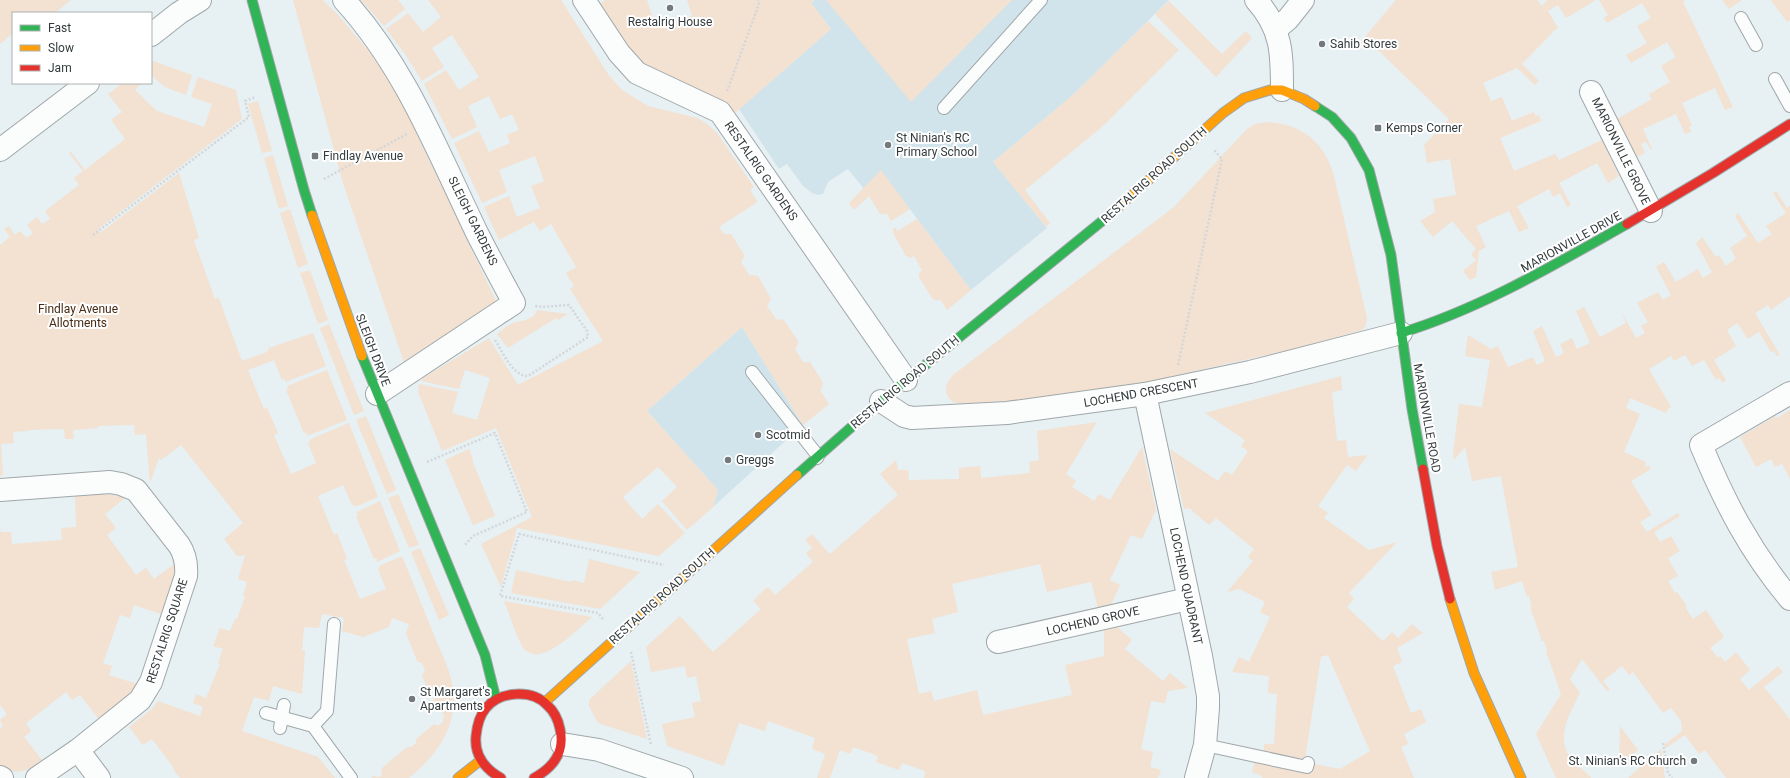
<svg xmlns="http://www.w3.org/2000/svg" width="1790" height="778" font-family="Roboto,sans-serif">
  <rect width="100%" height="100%" fill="#e7f0f3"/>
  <g fill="#d2e4eb">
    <path d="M814 0H1169L1074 94 993 162 1047 228 971 290 881 171 864 189 848 169 828 182 823 194 818 195 812 193 803 186 787 164 779 169 739 109 831 29 811 3Z"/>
    <path d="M742 327 803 425 713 507 718 490 647 411Z"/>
  </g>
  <g fill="#f3e1d1">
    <path d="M0 0H71L55 13H13V33L0 44Z"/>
    <path d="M293 0H323L338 15 377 61 402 103 496 301 404 362 343 183Z"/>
    <path d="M361 0H398L405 9 384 26Z"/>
    <path d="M428 0H561L608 74 622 90 648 106 697 118 706 123 717 133 754 187 750 190 757 201 756 203 719 227 724 234H731L745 256 741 262 750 276 752 275 758 276 771 299 767 306 777 320 779 319 784 320 798 341 797 347 795 349 803 362H810L823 383 822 388 820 390 829 404 803 425 742 327 647 411 718 490 713 507 687 530 662 501 677 487 658 467 623 497 642 519 658 504 685 533 659 556 517 528 501 587 481 544 532 517 496 428 442 451 418 392 419 384 458 392 452 413 477 420 490 378 465 370 459 389 421 381 423 378 489 338 518 385 603 341 570 289 574 286 566 273 576 267 551 224 540 231 534 222 499 240 484 207 509 196 517 217 540 208 531 186 544 181 535 156 499 170 507 192 482 203 454 143 479 131 489 152 510 143 507 135 519 130 512 114 500 119 489 96 468 106 477 127 452 139 424 84 446 70 459 90 479 77 452 35 432 48 444 67 422 81 405 54 386 29 408 13 423 32 441 17Z"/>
    <path d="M606 0H647L656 27 692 16 687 0H814L811 3 831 29 735 113 718 100 640 68 600 9 601 3Z"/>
    <path d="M826 0H1012L911 102Z"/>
    <path d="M1170 0 1169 1 1222 54 1246 31 1252 38 1216 77 1155 14Z"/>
    <path d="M1396 0H1537L1542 6 1547 0H1596L1566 18 1558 5 1548 11 1558 28 1552 32V33L1522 64 1539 81 1535 85 1517 68 1483 83 1491 101 1502 97 1512 121 1534 112 1536 116 1539 115 1541 121 1500 138 1514 171 1555 154 1559 160 1602 140 1619 176 1608 183 1597 163 1559 183 1571 205 1567 207 1560 193 1553 197 1549 189 1517 206 1529 228 1519 232 1509 211 1476 226 1486 247 1479 251 1476 277 1470 280 1463 271 1476 260 1471 254 1476 249 1452 221 1433 237 1420 221 1435 212 1433 199 1456 195 1450 159 1427 163 1424 145 1449 119 1375 47 1370 46 1366 50 1359 44Z"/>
    <path d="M1599 0H1685L1683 2 1733 107 1725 110 1715 88 1682 103 1692 126 1689 127 1691 132 1685 134 1676 114 1643 129 1652 149 1651 150 1646 142 1641 144 1645 153 1635 158 1617 119 1652 99 1649 94 1670 82 1661 66 1676 57 1667 42 1631 63 1626 55 1647 43 1637 26 1651 18 1642 3 1607 23 1604 18 1608 15Z"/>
    <path d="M1722 0H1742L1729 9Z"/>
    <path d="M1771 0H1790V20L1787 22Z"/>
    <path d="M1148 21 1179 50 1102 127 1025 190 1050 223 1046 227 993 162 1074 94Z"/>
    <path d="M153 61 192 75 186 95 165 87 151 75V62Z"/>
    <path d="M198 77 236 90 242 119 98 229 100 233 179 173 199 238 194 240 196 246 215 299 219 298 221 304 242 361 267 352 269 348 313 333 326 366 286 382 284 379 282 380 274 360 248 370 264 409 267 408 278 433 274 435 291 474 316 463 308 443 310 442 309 440 349 423 378 497 355 507 354 505H352L343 485 318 496 334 535 337 533 347 559 344 560 360 599 386 589 378 569 380 568 379 566 402 556C413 582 423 609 434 635 439 648 446 661 450 675 462 719 442 751 409 778H372L371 776 381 777 382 768 407 747H411L416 743V739L434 724 438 726 443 722 444 715 440 710H436L433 701 436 697 432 689 427 688 422 675 425 670 422 663 417 661 406 633 409 624 392 618 389 627 363 637 342 631 344 618 322 614 319 628 304 627 302 650 305 651 302 694 273 686 269 701 254 697 242 731 318 757 335 778H180L173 769 174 768 152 739 143 745 129 727 152 709 158 701 200 716 203 707 193 703 196 694 206 698 220 664 218 663 223 649 213 646 220 628 230 631 235 619H237L245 597 243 596 247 582 238 579 245 555 237 556 224 539 243 523 181 445 161 460 159 458 150 483 146 434 135 435 134 425 98 426V428L73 430 74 439H65L64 429 28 430V431L13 432 14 443 1 444 3 475 0 476V245L10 237 4 229 9 226 15 235 20 231 27 238 33 233 27 225 37 217 42 224 50 219 45 211 79 185 74 178 83 171 69 153 71 152 85 170 125 139 111 120 122 112 108 94 123 83H142L135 90 157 111 204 127 212 104 191 97Z"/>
    <path d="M258 101 272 151 262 153 248 104Z"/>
    <path d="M1268 122C1303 124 1325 143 1334 176L1367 318 1366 325 1362 330 1298 348 1137 384 1047 398 960 404C944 401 942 386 953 375L1174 207 1246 130 1255 124Z"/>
    <path d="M273 155 288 206 279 209 264 158Z"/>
    <path d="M881 170 910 209 891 221 887 214H880L869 196 854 210 849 203Z"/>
    <path d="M1776 191 1787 208 1790 206V296L1771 310 1768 305 1755 313 1780 355 1777 356 1774 351 1771 352 1759 332 1748 339 1737 323 1727 330 1736 346 1714 360 1726 380 1722 383 1720 378 1716 380 1704 360 1692 366 1685 355 1674 361 1671 356 1649 369 1671 407 1668 409 1666 413 1630 398 1626 408 1640 414 1624 452 1646 462 1645 467 1649 466 1651 469 1631 481 1652 515 1640 522 1647 532 1678 513 1680 516 1654 532 1660 542 1671 536 1680 551 1668 558 1678 576 1668 581 1675 593 1677 592 1687 606 1685 607 1693 619 1706 610 1724 637 1710 648 1718 658 1720 656 1725 662 1736 652 1750 670 1740 679 1749 690 1778 666 1783 672 1764 687 1790 719V778H1726L1705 750 1699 754 1685 735 1666 748 1664 745 1682 731 1681 721 1671 708 1663 713 1633 672 1629 675 1622 666 1603 681 1610 690 1607 691 1582 659 1570 679 1580 693C1569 715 1554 739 1573 762 1579 768 1587 771 1591 778H1556L1536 734 1561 694 1546 651 1547 650 1544 641H1542L1530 607H1532L1529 596 1527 597 1522 581 1495 590 1491 572 1518 567 1501 476 1472 481 1465 447 1454 460 1453 454 1459 404 1482 407 1490 360 1465 356 1468 335 1491 349 1498 346 1508 367 1533 357 1537 365 1545 361 1533 331 1542 326 1556 357 1564 353 1560 344 1572 338 1577 349 1590 343 1576 311 1584 307 1600 337 1626 323 1622 313 1636 338 1645 333 1641 326 1648 322 1637 303 1658 292 1663 300 1671 295 1656 267 1664 262 1676 282 1698 269 1703 278 1712 272 1696 243 1702 237 1716 257 1719 255 1726 266 1736 258 1730 248 1747 236 1735 216 1738 213 1758 243 1772 234 1766 226 1786 213 1773 193Z"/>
    <path d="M290 209 308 264 298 268 280 213Z"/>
    <path d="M917 219 971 290 947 310 940 299 937 301 932 298 919 277V273L922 270 914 256 911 258 906 256 893 233V229L895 227 898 231Z"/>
    <path d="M310 270 328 320 318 324 300 273Z"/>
    <path d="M537 310 568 314 558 320 556 318 508 348 497 334C502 330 508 325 513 323 523 320 533 321 537 310Z"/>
    <path d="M329 324 364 411 354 415 320 328Z"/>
    <path d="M327 370 347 420 307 436 306 432 304 433 286 390 288 389 287 386Z"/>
    <path d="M1341 376 1342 390 1332 392 1337 441 1346 440 1348 457 1368 455 1356 471 1347 465 1318 506 1328 513 1324 518 1369 550 1397 542 1349 593 1354 599 1347 607 1383 641 1392 632 1398 638 1412 624 1423 633 1397 648 1402 662 1393 666 1411 713 1421 709 1426 722 1404 734 1408 744 1401 747 1414 778H1262V776L1252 772 1256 759 1304 762 1340 769 1370 751 1328 655 1321 657 1305 759 1264 752V744H1274L1277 694 1268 693 1269 676 1232 672 1239 657 1249 662 1270 617 1260 612 1265 602 1239 589 1227 592 1253 561 1248 557 1254 549 1216 518 1209 525 1189 508 1184 509 1170 449 1218 481 1225 471 1232 475 1248 451 1241 446 1245 440 1205 413Z"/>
    <path d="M1790 410V479L1782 464 1775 467 1771 459 1756 467 1740 437 1776 416 1777 418Z"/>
    <path d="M366 416 396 490 387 494 356 420Z"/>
    <path d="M1097 422 1066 474 1076 481 1072 487 1094 501 1099 494 1110 500 1142 447 1156 510 1142 539 1131 535 1110 580 1120 585 1111 605 1098 608 1091 582 1047 592 1040 564 952 584 958 612 932 619 935 633 907 639 919 694 931 691 934 701 977 690 983 715 1072 695 1065 665 1104 656V629L1116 626 1132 640 1125 649 1163 681 1170 673 1188 688 1168 691 1165 703 1151 701 1141 749 1153 752 1150 767 1161 770 1158 778H924L925 771 902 763 899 770 876 762 878 756 853 747 850 754 840 750 830 778H817L825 754 812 749 815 738 768 721 765 731 739 723 724 766 667 746 662 724 695 717 692 703 701 701 696 676 687 678 685 666 651 672 646 647 680 616 713 652 761 609 753 601 766 588 768 587 775 595 813 562 806 553 812 548 805 540 812 534 830 554 898 495 880 474 896 460 898 470H908L909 480 959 479V468L980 466 981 478 1030 473 1029 462 1039 460 1037 431Z"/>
    <path d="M469 449 473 459 472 460 495 516 473 525 445 460Z"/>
    <path d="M107 494 126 497 105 514 116 528 107 535 136 575 146 568 154 579 177 562 178 566 164 615 134 605 130 618 120 615 103 663 112 666 109 675 140 685 131 695 98 718 80 695 72 700 66 692 26 723 31 731 24 737 42 760C26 771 17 777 0 765V729L3 726 0 720 7 714 0 705V529L1 532H11L12 544 62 540 61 528 76 527 75 496Z"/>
    <path d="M398 494 419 545 409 548 388 498Z"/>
    <path d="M380 501 400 551 377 562 376 558 374 559 356 516 358 515 357 512Z"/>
    <path d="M420 548 449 615 439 620 411 552Z"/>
    <path d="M589 559 640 572 600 609 511 593 516 570 571 582 572 580 584 583Z"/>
    <path d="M504 601 592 617C577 629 537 674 521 644 514 631 510 615 504 601Z"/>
    <path d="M631 661 647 739 598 723 589 706V700Z"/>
    <path d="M1620 726 1638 750 1619 764Z"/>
    <path d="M1661 749 1665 778H1628Z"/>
  </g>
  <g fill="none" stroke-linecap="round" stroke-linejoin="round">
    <defs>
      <g id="lane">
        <path d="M1741 18 1756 45"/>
        <path d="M1775 79 1790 106"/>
        <path d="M944 108 1041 0"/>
        <path d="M752 372 818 456 817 458"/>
        <path d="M266 713 313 726 351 778"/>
        <path d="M313 726 327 711 334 624"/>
        <path d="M280 728 284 705"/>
        <path d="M1205 745 1307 767 1308 763"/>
      </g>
      <g id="street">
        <path d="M344 0C405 67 437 150 476 231 488 255 501 279 514 303L377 394"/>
        <path d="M584 0 619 53 637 73 720 112 906 380"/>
        <path d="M1256 0C1282 29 1282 53 1282 90"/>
        <path d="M1276 29 1288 19 1303 0"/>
        <path d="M151 35 179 13 200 0"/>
        <path d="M1591 92 1651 211"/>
        <path d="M0 150 88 83"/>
        <path d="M1790 393 1701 445C1725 503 1750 551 1790 599"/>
        <path d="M1145 394 1201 656 1208 696V708L1205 745 1196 778"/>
        <path d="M881 401 904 416 912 418 1007 413 1145 394 1250 372 1401 333"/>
        <path d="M0 490 110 482 121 484 136 490 179 545C185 554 187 564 186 576L151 682 140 700 78 750 37 778"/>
        <path d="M998 642 1188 599"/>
        <path d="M562 744 599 750 682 778"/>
        <path d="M78 750 99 778"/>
        <path d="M0 777 2 778"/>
      </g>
      <g id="fast">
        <path d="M252 0 304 190 312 215"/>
        <path d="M1315 106 1332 117 1351 138 1369 170 1391 255 1412 409 1423 469"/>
        <path d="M1401 333C1482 308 1554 265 1627 224"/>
        <path d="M362 356 485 655 496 699"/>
        <path d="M797 475 881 401 1112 213"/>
      </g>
      <g id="slow">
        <path d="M1112 213 1223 113 1244 98 1270 90H1282L1304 99 1315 106"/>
        <path d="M312 215 362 356"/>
        <path d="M1450 599 1474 673 1521 778"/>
        <path d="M545 702 797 475"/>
        <path d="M458 778 481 760"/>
      </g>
      <g id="jam">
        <path d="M1627 224 1713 173 1790 124"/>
        <path d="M1423 469 1437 546 1450 599"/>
        <path d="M501 778C485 769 474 755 476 736 477 726 479 716 486 708 500 691 532 689 547 705 554 711 558 719 560 729 565 752 554 767 534 778"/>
      </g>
    </defs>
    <use href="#lane" stroke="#a0a7a9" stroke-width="14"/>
    <use href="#street" stroke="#a0a7a9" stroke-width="24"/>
    <use href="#fast" stroke="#a0a7a9" stroke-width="11"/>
    <use href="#slow" stroke="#a0a7a9" stroke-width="11"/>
    <use href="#jam" stroke="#a0a7a9" stroke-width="11"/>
    <g stroke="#d4d7d9" stroke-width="2.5" stroke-dasharray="2 2" stroke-linecap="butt">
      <path d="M727 91 759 4 758 0"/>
      <path d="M324 179 407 134"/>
      <path d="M93 235 249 117 245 101 256 97"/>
      <path d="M495 340C503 352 512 376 528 376L588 337 587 331 569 305 542 307 535 306"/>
      <path d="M1178 365 1222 159 1214 150"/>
      <path d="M427 462 495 433 527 512 473 536 464 546"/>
      <path d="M603 619 598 613 500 596 519 534 664 565"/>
      <path d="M631 652 651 745"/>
      <path d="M1663 743 1668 773 1672 778"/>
    </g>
    <use href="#lane" stroke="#fbfdfd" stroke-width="12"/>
    <use href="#street" stroke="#fbfdfd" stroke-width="22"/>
    <use href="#fast" stroke="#30b455" stroke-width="9"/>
    <use href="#slow" stroke="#ff9f0a" stroke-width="9"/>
    <use href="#jam" stroke="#e5322d" stroke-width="9"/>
  </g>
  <g fill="#737a7d" stroke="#fff" stroke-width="1.5">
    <circle cx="670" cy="8" r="4"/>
    <circle cx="1322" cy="44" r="4"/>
    <rect x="1374" y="124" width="8" height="8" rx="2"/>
    <circle cx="888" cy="145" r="4"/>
    <rect x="311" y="152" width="8" height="8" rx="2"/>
    <circle cx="758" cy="435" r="4"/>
    <circle cx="728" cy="460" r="4"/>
    <circle cx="412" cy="699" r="4"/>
    <circle cx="1694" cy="761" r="4"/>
  </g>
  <g text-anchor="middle" stroke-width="4" stroke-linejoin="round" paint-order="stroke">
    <g font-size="12" fill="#343b3d" stroke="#fff" text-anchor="start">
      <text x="670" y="26" text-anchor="middle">Restalrig House</text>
      <text x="1330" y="48">Sahib Stores</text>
      <text x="1386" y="132">Kemps Corner</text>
      <text x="896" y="142">St Ninian's RC<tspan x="896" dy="14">Primary School</tspan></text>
      <text x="323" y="160">Findlay Avenue</text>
      <text x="766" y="439">Scotmid</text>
      <text x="736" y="464">Greggs</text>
      <text x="420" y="696">St Margaret's<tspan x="420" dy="14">Apartments</tspan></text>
      <text x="1686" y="765" text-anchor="end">St. Ninian's RC Church</text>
    </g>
    <g font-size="12" fill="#343b3d" stroke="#fff">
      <text transform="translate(1621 151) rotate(64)" y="4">MARIONVILLE GROVE</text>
      <text transform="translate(761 171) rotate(55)" y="4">RESTALRIG GARDENS</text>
      <text transform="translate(1154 175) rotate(-42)" y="4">RESTALRIG ROAD SOUTH</text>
      <text transform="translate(473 221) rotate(64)" y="4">SLEIGH GARDENS</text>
      <text transform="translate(1571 242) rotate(-29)" y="4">MARIONVILLE DRIVE</text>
      <text transform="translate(373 350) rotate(69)" y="4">SLEIGH DRIVE</text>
      <text transform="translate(905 382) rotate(-40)" y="4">RESTALRIG ROAD SOUTH</text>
      <text transform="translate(1141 393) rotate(-10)" y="4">LOCHEND CRESCENT</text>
      <text transform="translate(1427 418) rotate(80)" y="4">MARIONVILLE ROAD</text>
      <text transform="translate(1186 586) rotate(78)" y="4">LOCHEND QUADRANT</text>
      <text transform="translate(662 596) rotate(-42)" y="4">RESTALRIG ROAD SOUTH</text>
      <text transform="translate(1093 621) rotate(-13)" y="4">LOCHEND GROVE</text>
      <text transform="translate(167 631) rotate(-72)" y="4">RESTALRIG SQUARE</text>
    </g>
    <g font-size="12" fill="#472a12" stroke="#fff">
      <text x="78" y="313">Findlay Avenue<tspan x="78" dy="14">Allotments</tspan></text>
    </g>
  </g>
  <rect x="12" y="12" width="140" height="72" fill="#ffffff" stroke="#aeb1b1"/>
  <rect x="20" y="25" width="20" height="6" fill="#30b455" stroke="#aeb1b1"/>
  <text x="48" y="32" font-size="12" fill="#343b3d">Fast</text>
  <rect x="20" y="45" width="20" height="6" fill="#ff9f0a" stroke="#aeb1b1"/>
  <text x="48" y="52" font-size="12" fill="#343b3d">Slow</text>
  <rect x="20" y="65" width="20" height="6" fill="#e5322d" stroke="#aeb1b1"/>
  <text x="48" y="72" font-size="12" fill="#343b3d">Jam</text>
</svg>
